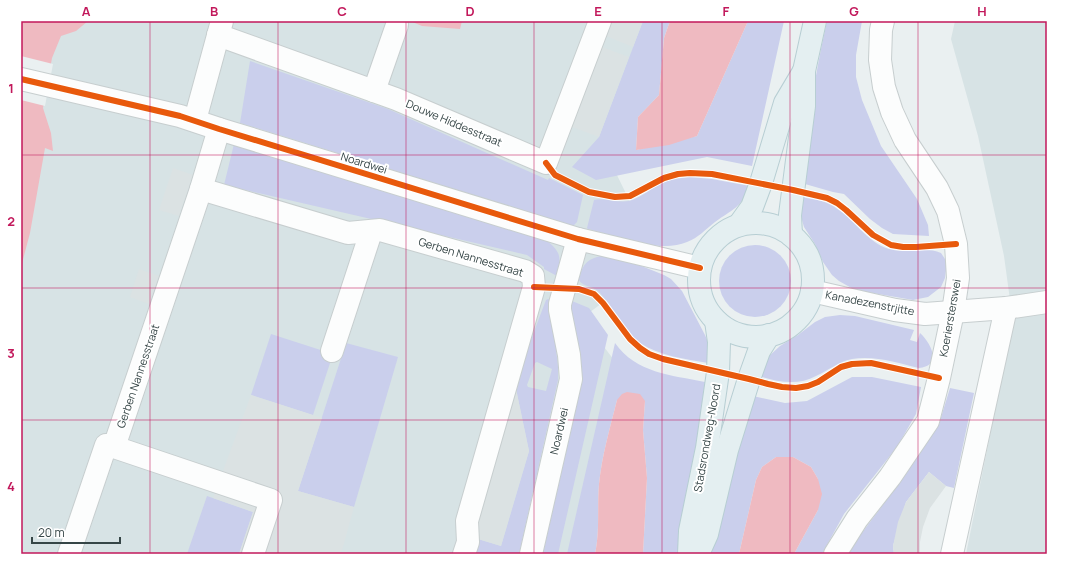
<svg xmlns="http://www.w3.org/2000/svg" width="1068" height="575" font-family="Manrope,sans-serif">
  <rect width="100%" height="100%" fill="#eaf0f1"/>
  <g fill="#d7e3e5">
    <path d="M21 21H668L613 167 639 220 621 289 582 318 617 364 573 554H21Z"/>
    <path d="M955 21H1047V554H966L1013 322 1004 256 978 136 951 39Z"/>
  </g>
  <g fill="#cacfec" fill-rule="evenodd">
    <path d="M643 21H670L664 38 659 95 638 117 636 150 697 136 748 21H784L752 166 707 157 596 180 572 167 599 137Z"/>
    <path d="M827 21H862L856 55V77L862 100 881 146 917 199 928 225 929 236 893 234 882 228 870 219 844 194 833 192 805 184 811 102 821 49Z"/>
    <path d="M250 61 388 109 548 180 549 178 583 195 577 222 574 225H571L240 123Z"/>
    <path d="M234 144 546 240C562 253 561 257 557 276L544 269V267L527 255 224 185Z"/>
    <path d="M690 177 712 179 750 186C741 208 733 209 715 222 706 229 698 238 687 242 660 254 616 236 588 229L587 228 594 200C603 197 616 203 629 201 639 198 648 191 657 186 667 180 678 178 690 177Z"/>
    <path d="M801 197C812 199 823 200 833 206 854 218 866 242 889 249 906 254 926 246 941 253L947 262 945 278 941 287 928 297 913 300 855 290 839 281 832 275 823 262 815 244 804 227 802 220 800 211Z"/>
    <circle cx="755" cy="281" r="36"/>
    <path d="M601 256 639 265 664 275 671 279 682 291 705 335 708 342V363C685 359 660 356 640 343 623 330 614 308 600 293 598 291 597 290 595 289 591 286 582 286 579 280 578 278 579 277 580 275 583 263 590 258 601 256Z"/>
    <path d="M548 299 550 300 558 366V380L519 554H474L478 539 501 546 529 451 516 389 527 350 546 300ZM537 362 552 369 546 391 528 387 527 385 535 363Z"/>
    <path d="M572 301 589 308 608 335 558 554H543L582 379C583 353 568 324 572 301Z"/>
    <path d="M840 315 855 316 914 330 910 340 917 342 920 333C931 343 943 366 919 368 898 363 874 355 852 359 838 362 829 370 816 376 798 386 778 382 759 376L768 357 780 346 798 335 815 322 825 317Z"/>
    <path d="M271 334 333 354 313 415 251 395Z"/>
    <path d="M346 343 398 357 354 507 298 491Z"/>
    <path d="M615 343C636 373 671 375 705 382L691 480 677 554H643L647 478 643 430 645 401 617 400C610 428 602 455 599 484 597 507 600 531 595 554H567Z"/>
    <path d="M852 377H872L921 387 916 414 897 447 844 514 822 554H794L818 510V479L811 467 793 457H776L762 467 756 480 739 554H710L734 463 753 396 785 403 807 401Z"/>
    <path d="M950 388 974 393 954 488 946 486 929 472 906 502 893 546 894 554H846L906 474 939 424Z"/>
    <path d="M207 496 253 512 239 554H187Z"/>
  </g>
  <g fill="#dbe2e3">
    <path d="M612 21H643L633 47 606 36Z"/>
    <path d="M602 47 629 57 599 137 572 127Z"/>
    <path d="M173 168 193 175 179 216 159 210Z"/>
    <path d="M139 269 159 276 149 304 130 297Z"/>
    <path d="M516 389 529 451 501 546 478 539 476 525Z"/>
    <path d="M251 395 322 418 298 491 354 507 341 554H239L253 512 213 498Z"/>
    <path d="M929 472 946 486 930 508 923 527 920 542V554H894L893 546 898 522 906 502Z"/>
  </g>
  <g fill="#efbac1">
    <path d="M21 21H88L76 31 61 36 52 58 43 108 51 133 53 151 45 148 30 233 21 267Z"/>
    <path d="M410 21H462L460 29 422 26Z"/>
    <path d="M670 21H748L697 136 669 145 636 150 638 117 659 95 664 38Z"/>
    <path d="M627 392 640 394 645 401 643 430 647 478 643 554H595C600 531 597 507 599 484 602 455 610 428 617 400L622 394Z"/>
    <path d="M776 457H793L811 467 818 479 822 494 818 510 794 554H739L756 480 762 467Z"/>
  </g>
  <path fill="#eaf0f1" d="M21 56 53 64 45 106 21 100Z"/>
  <g fill="none" stroke-linecap="round" stroke-linejoin="round">
    <defs>
      <g id="minor">
        <path d="M218 35 396 99 546 163 600 21"/>
        <path d="M21 79 180 116 219 129 578 239 700 268"/>
        <path d="M374 91 397 25"/>
        <path d="M195 120 222 21"/>
        <path d="M201 189 348 233 380 230 525 271 533 276 534 287 467 521 468 542 464 554"/>
        <path d="M812 291 895 310 925 314 1006 308 1047 302"/>
        <path d="M332 351 371 232"/>
        <path d="M114 447 271 500 253 554"/>
        <path d="M69 554 106 445 114 447 201 189 219 129"/>
        <path d="M531 554 571 379 569 355 560 310V304L578 239"/>
        <path d="M835 554 857 519 890 477 928 421 939 378 953 312 958 278 956 244 948 211 937 188 905 140 892 112 884 87 880 60 881 30 883 21"/>
        <path d="M952 554 1006 308"/>
      </g>
      <g id="major">
        <circle cx="756" cy="280" r="57"/>
        <path d="M739 225 752 207 761 183 785 103 804 71"/>
        <path d="M791 235 790 215 804 106V71L815 21"/>
        <path d="M689 554 690 531 707 448 718 372 719 342 716 321"/>
        <path d="M698 554 707 534 727 450 749 379 759 351 769 335"/>
      </g>
    </defs>
    <use href="#minor" stroke="#c7cecf" stroke-width="24"/>
    <use href="#major" stroke="#b7ced3" stroke-width="24"/>
    <use href="#minor" stroke="#fcfdfd" stroke-width="22"/>
    <use href="#major" stroke="#e4eff1" stroke-width="22"/>
    <defs>
      <g id="cycleway">
        <path d="M21 79 180 116 219 129 578 239 700 268"/>
        <path d="M546 163 555 175 589 192 615 197 630 196 664 178 678 174 690 173 712 174 793 190 827 198 837 203 846 210 873 235 891 245 903 247H916L956 244"/>
        <path d="M534 287 579 289 594 294 603 303 630 339 640 348 649 354 663 359 749 379 768 384 782 387 796 388 808 386 818 382 841 367 852 364 871 363 939 378"/>
      </g>
    </defs>
    <use href="#cycleway" stroke="#fff" stroke-width="8"/>
    <use href="#cycleway" stroke="#e8590c" stroke-width="6"/>
  </g>
  <path fill="none" stroke="#c2185b" stroke-width="1" stroke-opacity="0.55" d="M150 21V554M278 21V554M406 21V554M534 21V554M662 21V554M790 21V554M918 21V554M21 155H1047M21 288H1047M21 420H1047"/>
  <g text-anchor="middle" stroke-width="4" stroke-linejoin="round" paint-order="stroke">
    <g font-size="11" fill="#364647" stroke="#fff">
      <text transform="translate(454 123) rotate(23)" y="4">Douwe Hiddesstraat</text>
      <text transform="translate(364 163) rotate(17)" y="4">Noardwei</text>
      <text transform="translate(471 257) rotate(17)" y="4">Gerben Nannesstraat</text>
      <text transform="translate(870 303) rotate(11)" y="4">Kanadezenstrjitte</text>
      <text transform="translate(950 318) rotate(-80)" y="4">Koeriersterswei</text>
      <text transform="translate(138 376) rotate(-71)" y="4">Gerben Nannesstraat</text>
      <text transform="translate(559 431) rotate(-77)" y="4">Noardwei</text>
      <text transform="translate(707 438) rotate(-80)" y="4">Stadsrondweg-Noord</text>
    </g>
  </g>
  <rect width="1068" height="575" fill="none" stroke="#ffffff" stroke-width="44"/>
  <path d="M32 537v6h88v-6" fill="none" stroke="#364647" stroke-width="2"/>
  <text x="38" y="537" font-size="12" fill="#364647" stroke="#ffffff" stroke-width="3" paint-order="stroke">20 m</text>
  <rect x="22" y="22" width="1024" height="531" fill="none" stroke="#c2185b" stroke-width="1.5"/>
  <g font-size="13" text-anchor="middle" font-weight="bold" fill="#c2185b">
    <text x="86" y="16">A</text>
    <text x="214" y="16">B</text>
    <text x="342" y="16">C</text>
    <text x="470" y="16">D</text>
    <text x="598" y="16">E</text>
    <text x="726" y="16">F</text>
    <text x="854" y="16">G</text>
    <text x="982" y="16">H</text>
    <text x="11" y="93">1</text>
    <text x="11" y="226">2</text>
    <text x="11" y="358">3</text>
    <text x="11" y="491">4</text>
  </g>
</svg>
